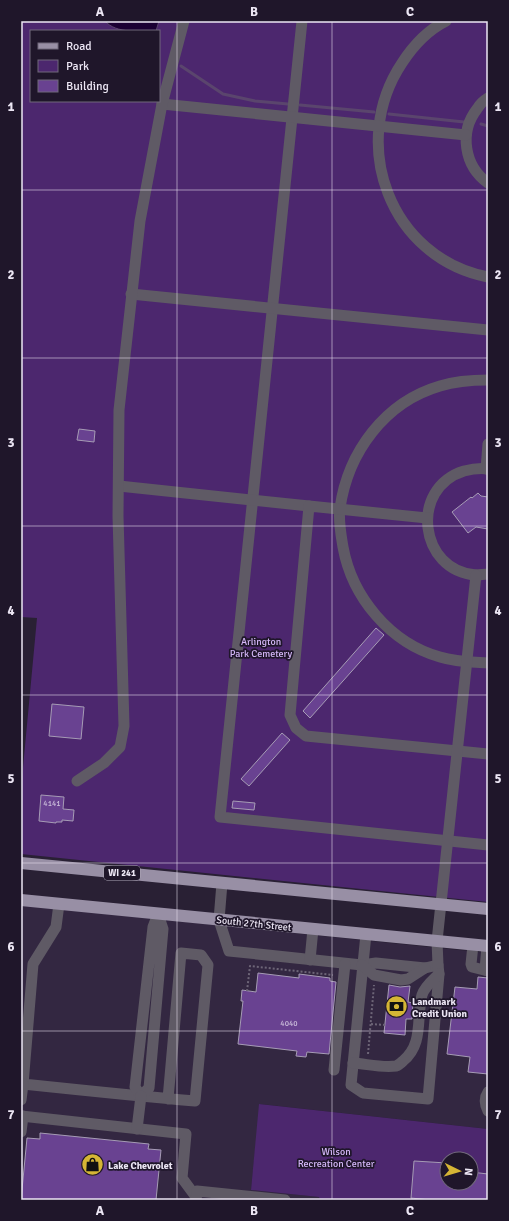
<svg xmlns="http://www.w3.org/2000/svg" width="509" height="1221" font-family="Signika,sans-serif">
  <rect width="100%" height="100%" fill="#292034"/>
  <path fill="#332741" d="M21 905 488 953V1129L260 1104 251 1190 320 1197 319 1200H21Z"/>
  <g fill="#4c276e" fill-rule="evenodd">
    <path d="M21 21H488V902L21 854V789L37 618 21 617ZM31 31H159V101H31Z"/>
    <path d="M259 1104 488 1129V1200H320L319 1197 251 1190ZM447 1159H471V1183H447Z"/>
  </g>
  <path fill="#1b0033" stroke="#5a456d" d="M105 21H159L156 31C141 31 116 34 105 21Z"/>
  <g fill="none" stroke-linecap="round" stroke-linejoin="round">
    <g stroke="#5a456d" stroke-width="3">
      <path d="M181 66 223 94 255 101 288 104"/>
      <path d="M300 105 374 112"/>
      <path d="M389 114 464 122"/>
      <path d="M481 124 488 126"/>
    </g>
  </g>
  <g fill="#694291" stroke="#a69cb5">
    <path d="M79 429 95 431 94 442 77 440Z"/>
    <path d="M478 493 481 496 488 497V529L476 527 468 533 452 512 471 497 472 498Z"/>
    <path d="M376 628 384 635 310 718 303 711Z"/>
    <path d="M52 704 84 707 81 739 49 736Z"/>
    <path d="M282 733 290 740 249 786 241 779Z"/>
    <path d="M41 795 64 797 63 809 74 810 73 821 62 820V822H56V823L39 821Z"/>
    <path d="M233 801 255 803 254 810 232 808Z"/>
    <path d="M258 973 299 978V974L330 978V981L336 982 329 1054 307 1052 306 1057 296 1056 297 1051 238 1044 243 1001H241L242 990 256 992Z"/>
    <path d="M478 977 488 978V1074L468 1072 470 1057 447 1054 455 987 477 989Z"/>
    <path d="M389 985 400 987 410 986 408 1002 413 1003 412 1019H406L405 1035 384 1033Z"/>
    <path d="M40 1133 149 1144 148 1149 161 1150 156 1200H21L27 1138 40 1139Z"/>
    <path d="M414 1161 447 1163V1183H471V1172L488 1174V1200H430L411 1198Z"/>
  </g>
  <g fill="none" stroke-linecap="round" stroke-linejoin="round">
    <g stroke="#6d6577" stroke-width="2" stroke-dasharray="2 2" stroke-linecap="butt">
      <path d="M247 991 250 966 333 975"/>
      <path d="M371 1024 385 1025"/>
      <path d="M368 1054 374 985"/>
      <path d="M413 1200 414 1199"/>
    </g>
    <g stroke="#5f5a65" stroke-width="11">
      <path d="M302 21 220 817 488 845"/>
      <path d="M446 21C428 30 413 46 402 63 348 144 390 258 488 277"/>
      <path d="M488 98C483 101 480 104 477 109 459 132 464 166 488 183"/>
      <path d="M162 104 466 135"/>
      <path d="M131 294 488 330"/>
      <path d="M488 380C472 380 456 381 440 386 385 402 348 452 340 508 338 520 341 535 343 547 352 597 390 643 440 657 456 662 472 662 488 663"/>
      <path d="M486 469 488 444"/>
      <path d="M488 469C480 468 472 469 464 471 409 488 419 571 476 575 480 575 484 574 488 574"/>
      <path d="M119 486 309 506"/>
      <path d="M427 518 309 506 290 715 296 728 306 736 488 754"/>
      <path d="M77 781 104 763 120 747 124 726 118 516 119 410 140 221 162 104 184 21"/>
      <path d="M222 883 219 920 229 951 362 965 376 963 425 968 438 965"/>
      <path d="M59 904 56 927 33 964 23 1084C80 1090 137 1096 195 1101L208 965 201 955 181 953 168 1099"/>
      <path d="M158 914 163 929 149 1088 141 1096 135 1087 153 927Z"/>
      <path d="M366 934 351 1085 363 1093 428 1099 439 974 438 965 437 941 476 575"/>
      <path d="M473 945 471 964 472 967 488 971"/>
      <path d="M310 960 313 929"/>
      <path d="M362 965 374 975 401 980 408 979 425 968"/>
      <path d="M485 970 487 946"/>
      <path d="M353 1063C367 1064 382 1068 396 1066 399 1065 401 1063 403 1061 424 1044 416 1018 422 995 425 986 433 980 439 974"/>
      <path d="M334 1070 345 964"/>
      <path d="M488 1092C484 1098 485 1105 488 1111"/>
      <path d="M21 1100 23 1084"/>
      <path d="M21 1116 186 1134 182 1178 196 1197"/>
      <path d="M137 1129 141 1096"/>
      <path d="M21 1132 23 1116"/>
      <path d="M196 1200 197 1191 285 1200"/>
    </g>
    <g stroke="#988fa5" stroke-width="12">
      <path d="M21 863 488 909"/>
      <path d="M21 900 488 946"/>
    </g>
  </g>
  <path fill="none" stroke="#ece6f4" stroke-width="1" stroke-opacity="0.55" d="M177 21V1200M332 21V1200M21 190H488M21 358H488M21 526H488M21 695H488M21 863H488M21 1031H488"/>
  <defs>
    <symbol id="bank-disc" viewBox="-11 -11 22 22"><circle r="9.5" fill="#d5b535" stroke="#1f162a"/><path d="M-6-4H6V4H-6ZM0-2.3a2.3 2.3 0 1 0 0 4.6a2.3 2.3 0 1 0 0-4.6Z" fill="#111"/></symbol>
    <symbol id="shop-disc" viewBox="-11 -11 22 22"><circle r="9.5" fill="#d5b535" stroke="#1f162a"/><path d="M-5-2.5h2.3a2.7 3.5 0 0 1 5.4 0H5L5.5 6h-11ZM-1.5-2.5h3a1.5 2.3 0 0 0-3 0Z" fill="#111"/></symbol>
  </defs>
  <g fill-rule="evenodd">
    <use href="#bank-disc" x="384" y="994" width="25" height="25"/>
    <use href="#shop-disc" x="80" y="1152" width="25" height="25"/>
  </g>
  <g text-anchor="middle" stroke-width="3.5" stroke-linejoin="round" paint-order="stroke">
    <g font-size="8" fill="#cbbddb">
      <text x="52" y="806">4141</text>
      <text x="289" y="1026">4040</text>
    </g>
    <rect fill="#1f162a" stroke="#aea8b7" stroke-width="1" x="104" y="866" width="36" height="14" rx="3"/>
    <g font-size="9" font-weight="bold" fill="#ece6f4">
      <text x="122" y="876">WI 241</text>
    </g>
    <g font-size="10" fill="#d4b7f8" stroke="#1f162a">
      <text x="261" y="645">Arlington<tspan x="261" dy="12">Park Cemetery</tspan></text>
      <text x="336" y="1155">Wilson<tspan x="336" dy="12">Recreation Center</tspan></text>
    </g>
    <g font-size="10" fill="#ece6f4" stroke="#1f162a">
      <text transform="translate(254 923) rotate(6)" y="4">South 27th Street</text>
    </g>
    <g font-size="10" font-weight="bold" fill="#ece6f4" stroke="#1f162a" text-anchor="start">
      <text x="412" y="1005">Landmark<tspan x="412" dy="12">Credit Union</tspan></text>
      <text x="108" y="1169">Lake Chevrolet</text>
    </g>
  </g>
  <rect width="509" height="1221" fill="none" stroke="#1f162a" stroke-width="44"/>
  <rect x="30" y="30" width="130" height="72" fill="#1f162a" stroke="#71697b"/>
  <rect x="38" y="43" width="20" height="6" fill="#988fa5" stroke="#71697b"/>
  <text x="66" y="50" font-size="12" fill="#ece6f4">Road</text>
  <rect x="38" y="60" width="20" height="12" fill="#4c276e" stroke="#71697b"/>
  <text x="66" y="70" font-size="12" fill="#ece6f4">Park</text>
  <rect x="38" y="80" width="20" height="12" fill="#694291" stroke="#71697b"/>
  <text x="66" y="90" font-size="12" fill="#ece6f4">Building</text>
  <g transform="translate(459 1171) rotate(95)"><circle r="19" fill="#1f162a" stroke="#71697b"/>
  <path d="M0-3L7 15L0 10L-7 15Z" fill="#d5b535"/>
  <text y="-6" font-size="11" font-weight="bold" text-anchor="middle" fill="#ece6f4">N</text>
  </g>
  <rect x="22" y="22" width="465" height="1177" fill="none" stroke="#ece6f4" stroke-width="1.5"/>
  <g font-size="13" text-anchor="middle" font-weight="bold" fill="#ece6f4">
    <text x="100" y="16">A</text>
    <text x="254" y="16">B</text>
    <text x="410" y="16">C</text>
    <text x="11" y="111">1</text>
    <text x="498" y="111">1</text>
    <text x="11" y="279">2</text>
    <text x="498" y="279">2</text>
    <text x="11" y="447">3</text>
    <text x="498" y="447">3</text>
    <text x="11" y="615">4</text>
    <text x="498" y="615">4</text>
    <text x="11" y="783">5</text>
    <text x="498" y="783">5</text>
    <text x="11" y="951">6</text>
    <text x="498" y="951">6</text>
    <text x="11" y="1119">7</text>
    <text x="498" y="1119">7</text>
    <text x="100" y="1215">A</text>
    <text x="254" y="1215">B</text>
    <text x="410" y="1215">C</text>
  </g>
</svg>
